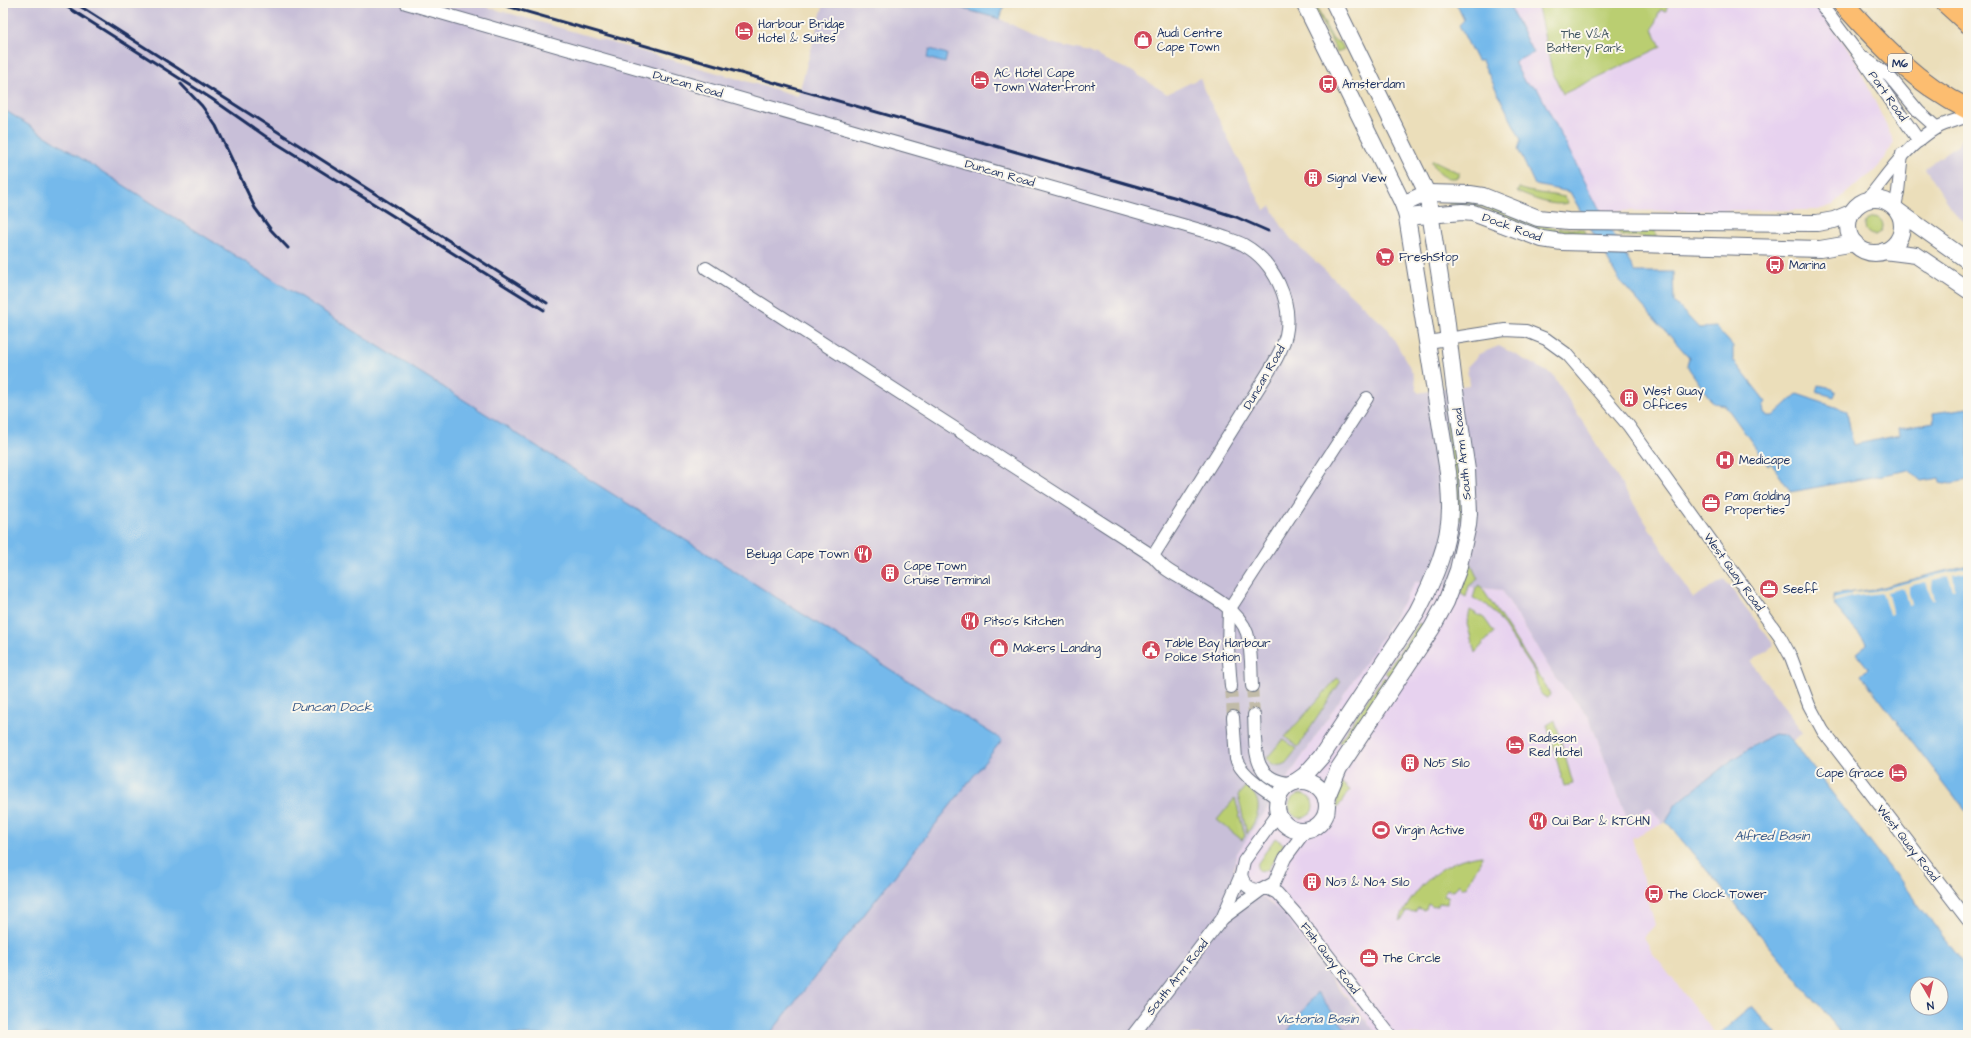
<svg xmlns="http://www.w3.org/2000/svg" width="1971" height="1038" font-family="'Architects Daughter',sans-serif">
  <rect width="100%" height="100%" fill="#fbf7ec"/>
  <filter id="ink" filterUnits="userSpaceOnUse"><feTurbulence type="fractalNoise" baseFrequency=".025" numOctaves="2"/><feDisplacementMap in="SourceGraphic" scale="8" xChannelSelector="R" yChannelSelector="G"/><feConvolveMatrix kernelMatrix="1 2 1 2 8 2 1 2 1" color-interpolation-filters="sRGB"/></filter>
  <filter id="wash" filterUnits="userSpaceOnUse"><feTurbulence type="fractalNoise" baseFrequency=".012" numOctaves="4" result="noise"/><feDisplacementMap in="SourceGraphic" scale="16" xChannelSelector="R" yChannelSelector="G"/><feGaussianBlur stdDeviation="0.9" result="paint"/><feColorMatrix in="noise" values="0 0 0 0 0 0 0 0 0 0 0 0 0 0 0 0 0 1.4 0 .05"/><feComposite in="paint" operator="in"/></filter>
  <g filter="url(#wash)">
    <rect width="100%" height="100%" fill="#ebdeba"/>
    <g fill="#e7d2ef">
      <path d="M1508 3H1813L1853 55 1894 142 1879 166 1871 174 1859 182 1833 205 1818 210 1600 211 1537 88 1525 83 1514 62 1533 52Z"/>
      <path d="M1415 582 1502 590 1555 677 1589 717 1626 816 1635 815 1649 807 1663 823 1632 838 1655 925 1644 937 1654 955 1716 1035H1378L1272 904 1262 897 1249 895 1240 889 1235 878 1236 855 1384 634Z"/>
    </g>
    <g fill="#c8bfd8">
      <path d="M3 3H473L798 96 824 3H942L1000 19 1050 43 1089 52 1135 73 1167 94 1200 78 1204 90 1264 210 1271 206 1281 225 1291 239 1388 329 1413 373 1418 393 1469 385 1467 367 1479 354 1499 346 1553 375 1693 598 1724 579 1774 645 1751 662 1803 733 1792 741 1784 735 1766 738 1757 743 1733 759 1676 804 1666 821 1663 823 1649 807 1635 815 1626 816 1589 717 1555 677 1502 590 1415 582 1384 634 1236 855 1234 871 1240 889 1245 893 1254 897H1262L1283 914 1336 985 1378 1035H1350L1317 993 1285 1035H769L1001 740 3 109Z"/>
      <path d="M1968 136V225L1955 213 1925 168 1960 143 1961 139Z"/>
    </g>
    <g fill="#bace71" stroke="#6a7e68">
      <path d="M1312 3H1314L1333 40 1341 43 1344 49 1337 52Z"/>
      <path d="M1537 3H1668L1666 11 1660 10 1653 29 1661 47 1563 94 1552 71Z"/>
      <path d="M1433 160 1459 173V177C1445 181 1438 174 1432 162Z"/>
      <path d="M1519 188 1527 191 1565 197 1568 203C1552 207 1532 198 1517 192Z"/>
      <path d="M1449 201C1462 202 1475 202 1488 206 1512 214 1531 225 1556 228L1555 234 1523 225 1482 207 1449 204Z"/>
      <circle cx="1874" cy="226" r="9"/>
      <path d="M1559 228 1583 229 1586 236 1559 235Z"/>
      <path d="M1618 230H1655L1656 237 1621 236Z"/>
      <path d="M1447 406 1451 408 1462 494 1461 519 1456 523 1445 408Z"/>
      <path d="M1471 564 1478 579 1469 586 1466 597 1461 594V591L1469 565Z"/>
      <path d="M1480 585 1548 690 1550 694 1548 698 1543 696 1539 691 1534 671 1498 617 1487 605 1473 598 1476 588Z"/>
      <path d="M1470 610 1484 618 1494 632 1475 653 1467 624Z"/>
      <path d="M1419 623 1425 626 1391 677 1385 673Z"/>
      <path d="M1383 677 1388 680 1344 745 1339 742Z"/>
      <path d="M1337 678 1341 681 1298 747 1285 737Z"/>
      <path d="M1555 720 1573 784 1564 786 1547 725Z"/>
      <path d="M1283 739 1297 749 1285 764C1277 767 1271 765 1267 758Z"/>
      <path d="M1342 783 1350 790 1336 810 1337 799Z"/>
      <path d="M1246 786C1265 801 1259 816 1247 834L1238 795Z"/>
      <circle cx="1301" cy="806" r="12"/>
      <path d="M1235 798 1245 836 1242 840 1217 820Z"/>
      <path d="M1275 838 1284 844 1268 869 1261 872 1257 868 1258 863Z"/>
      <path d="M1482 855 1483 857 1466 887 1462 888 1459 884 1455 890 1452 891 1447 889 1443 896 1448 897 1447 904 1439 903 1437 906 1433 907 1428 904 1426 909 1423 910 1418 908 1415 912 1407 911 1403 918 1399 921C1415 886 1443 859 1482 855Z"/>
    </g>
    <g fill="#74b9eb" stroke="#4874a4" fill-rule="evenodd">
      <path d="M942 3H1005L1000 19Z"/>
      <path d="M1456 3H1508L1533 53 1514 62 1525 83 1537 88 1600 211 1635 272H1673L1674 302 1699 328 1716 327 1733 346V360L1766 402 1763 406 1764 414 1768 416H1773L1797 394 1847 411 1853 445 1900 435 1899 428 1934 422 1933 413 1968 408V480L1946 484 1940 483 1939 478 1921 481 1909 470 1791 492 1771 463 1768 465 1725 405 1713 403 1687 366 1689 357 1619 280 1570 192 1535 185 1518 149 1521 140 1482 61H1477L1459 25 1464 20Z"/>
      <path d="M930 49 947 54 945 63 927 58Z"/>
      <path d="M3 109 1002 740 769 1035H3Z"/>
      <path d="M1818 385 1828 387 1836 392 1834 397 1816 392Z"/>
      <path d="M1968 565V814L1861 675 1868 668 1856 653 1867 644 1835 606 1833 595 1875 589Z"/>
      <path d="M1774 734 1784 735 1792 741 1968 969V1035H1843L1666 821 1676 804 1733 759 1766 738ZM1917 984H1941V1008H1917Z"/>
      <path d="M1317 992 1350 1035H1285Z"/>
      <path d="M1752 1006 1777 1035H1718Z"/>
    </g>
    <path fill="#ebdeba" d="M1968 567V573L1967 572 1953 575 1955 589 1953 590 1948 576 1933 580 1932 587 1935 600H1932L1926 582 1909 586V593L1912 605 1909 606 1906 594 1902 588 1887 592 1893 614 1889 615 1882 593 1851 597 1834 602V599L1851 595V593L1875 591Z"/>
  </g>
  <g filter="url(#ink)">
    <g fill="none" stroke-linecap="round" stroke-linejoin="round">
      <g stroke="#c1bba8" stroke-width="12" stroke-dasharray="12 6" stroke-linecap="butt">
        <path d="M1252 686 1254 715"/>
        <path d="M1231 687 1233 717"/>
      </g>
      <defs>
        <g id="minor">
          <path d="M406 3 1221 236C1229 239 1237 241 1244 245 1274 262 1293 301 1286 335 1283 347 1277 358 1271 368L1153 556"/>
          <path d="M1820 3 1857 52 1919 141"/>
          <path d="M1962 3 1968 8"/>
          <path d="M1866 59 1889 76 1919 112 1937 128"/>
          <path d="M1867 200C1889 173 1905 147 1936 128 1945 123 1958 120 1968 116"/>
          <path d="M1895 207 1898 192 1902 154"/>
          <path d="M706 268 1153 556C1157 560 1161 565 1166 569 1190 586 1237 603 1247 633 1252 650 1251 669 1252 686"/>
          <path d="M1428 342 1505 330 1526 331 1546 339 1568 355 1628 425 1780 637 1791 657 1809 705 1823 731 1968 920"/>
          <path d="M1229 610 1367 398"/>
          <path d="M1229 610 1228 648 1231 687"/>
          <path d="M1254 715C1256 745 1250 781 1291 783"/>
          <path d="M1233 717 1236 759C1242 776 1264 788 1278 799"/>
          <path d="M1241 875C1244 885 1250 891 1261 890"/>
          <path d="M1264 889H1269L1277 893 1295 913 1390 1035"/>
          <path d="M1223 918 1261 890 1274 883 1285 858 1305 831"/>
          <path d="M1133 1035 1222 919 1241 875 1244 861 1278 814"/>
        </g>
        <g id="tertiary">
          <circle cx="1875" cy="226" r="27"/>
          <path d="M1403 204 1427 193 1470 194 1483 196 1538 218 1568 221 1817 223 1834 220 1851 213"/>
          <path d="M1898 211 1968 261"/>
          <path d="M1407 217 1462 212 1473 213 1542 239 1562 242 1820 249 1855 243"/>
          <path d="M1884 251 1916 255 1968 290"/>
          <circle cx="1302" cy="806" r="25"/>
          <path d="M1295 782 1305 775 1321 757 1417 612C1433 581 1450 544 1450 509 1450 497 1449 484 1448 472L1407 217 1403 204 1304 3"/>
          <path d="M1326 799 1339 768 1432 628 1446 602 1458 570 1468 525 1469 513 1467 470 1454 384 1446 316 1427 193 1334 3"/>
        </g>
        <g id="primary">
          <path d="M1843 3C1880 45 1917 84 1968 109"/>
          <path d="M1946 3 1968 23"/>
        </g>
      </defs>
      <use href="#minor" stroke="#646c7e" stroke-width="14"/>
      <use href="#tertiary" stroke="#646c7e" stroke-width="18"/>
      <use href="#primary" stroke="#646c7e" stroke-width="22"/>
      <use href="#minor" stroke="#fff" stroke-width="12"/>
      <use href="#tertiary" stroke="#fff" stroke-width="16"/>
      <use href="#primary" stroke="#fcbd6f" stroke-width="20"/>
      <g stroke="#1b2f5e" stroke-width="3">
        <path d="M61 3 212 99 268 138 544 310"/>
        <path d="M75 3 547 303"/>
        <path d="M496 3 1177 198 1236 217 1268 231"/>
        <path d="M181 84 202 106 216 126 255 208 271 230 288 248"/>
      </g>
    </g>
  </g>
  <defs>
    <symbol id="hotel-disc" viewBox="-11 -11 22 22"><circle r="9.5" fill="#d1495b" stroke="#fbf7ec"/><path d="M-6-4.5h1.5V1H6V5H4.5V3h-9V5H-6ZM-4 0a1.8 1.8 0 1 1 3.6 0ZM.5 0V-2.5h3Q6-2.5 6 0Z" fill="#fff"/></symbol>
    <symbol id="shop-disc" viewBox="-11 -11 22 22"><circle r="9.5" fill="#d1495b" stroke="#fbf7ec"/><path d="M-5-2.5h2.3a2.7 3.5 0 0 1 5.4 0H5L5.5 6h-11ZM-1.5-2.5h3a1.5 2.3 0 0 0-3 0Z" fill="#fff"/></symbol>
    <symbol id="bus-disc" viewBox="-11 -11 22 22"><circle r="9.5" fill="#d1495b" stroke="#fbf7ec"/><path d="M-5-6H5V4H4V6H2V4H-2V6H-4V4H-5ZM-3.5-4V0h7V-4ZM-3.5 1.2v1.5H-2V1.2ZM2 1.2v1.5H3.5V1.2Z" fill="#fff"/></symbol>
    <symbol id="building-disc" viewBox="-11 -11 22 22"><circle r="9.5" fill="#d1495b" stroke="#fbf7ec"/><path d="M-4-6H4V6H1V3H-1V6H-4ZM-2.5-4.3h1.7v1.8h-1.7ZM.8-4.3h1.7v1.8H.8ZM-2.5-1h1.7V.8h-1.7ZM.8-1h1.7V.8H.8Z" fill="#fff"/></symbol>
    <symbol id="supermarket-disc" viewBox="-11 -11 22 22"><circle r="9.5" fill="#d1495b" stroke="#fbf7ec"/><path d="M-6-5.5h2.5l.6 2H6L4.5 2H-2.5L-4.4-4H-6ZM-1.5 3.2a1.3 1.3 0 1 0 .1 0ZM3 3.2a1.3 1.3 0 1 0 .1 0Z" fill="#fff"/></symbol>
    <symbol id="hospital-disc" viewBox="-11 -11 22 22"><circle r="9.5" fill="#d1495b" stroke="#fbf7ec"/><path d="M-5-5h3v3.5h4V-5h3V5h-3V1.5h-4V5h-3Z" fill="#fff"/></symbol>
    <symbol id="office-disc" viewBox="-11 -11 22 22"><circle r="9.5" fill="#d1495b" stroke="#fbf7ec"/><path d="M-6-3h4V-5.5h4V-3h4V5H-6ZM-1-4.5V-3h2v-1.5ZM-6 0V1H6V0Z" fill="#fff"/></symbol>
    <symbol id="restaurant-disc" viewBox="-11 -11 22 22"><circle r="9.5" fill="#d1495b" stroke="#fbf7ec"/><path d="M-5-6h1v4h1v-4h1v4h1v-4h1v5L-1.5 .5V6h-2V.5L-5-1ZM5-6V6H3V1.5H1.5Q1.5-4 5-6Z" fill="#fff"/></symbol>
    <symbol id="civic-disc" viewBox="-11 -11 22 22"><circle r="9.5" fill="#d1495b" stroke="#fbf7ec"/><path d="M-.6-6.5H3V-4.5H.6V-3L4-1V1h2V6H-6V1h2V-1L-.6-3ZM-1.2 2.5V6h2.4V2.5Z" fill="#fff"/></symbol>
    <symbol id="stadium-disc" viewBox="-11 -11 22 22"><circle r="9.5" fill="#d1495b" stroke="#fbf7ec"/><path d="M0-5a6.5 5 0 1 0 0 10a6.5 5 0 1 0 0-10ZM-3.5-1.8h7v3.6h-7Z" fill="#fff"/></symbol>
  </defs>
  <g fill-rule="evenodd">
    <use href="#hotel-disc" x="733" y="20" width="22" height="22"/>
    <use href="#shop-disc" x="1132" y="29" width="22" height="22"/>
    <use href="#hotel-disc" x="969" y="69" width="22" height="22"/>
    <use href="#bus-disc" x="1317" y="73" width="22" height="22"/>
    <use href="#building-disc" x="1302" y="167" width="22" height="22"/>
    <use href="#supermarket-disc" x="1374" y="246" width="22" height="22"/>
    <use href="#bus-disc" x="1764" y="254" width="22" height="22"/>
    <use href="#building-disc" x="1618" y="387" width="22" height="22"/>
    <use href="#hospital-disc" x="1714" y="449" width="22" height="22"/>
    <use href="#office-disc" x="1700" y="492" width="22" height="22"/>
    <use href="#restaurant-disc" x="852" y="543" width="22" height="22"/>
    <use href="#building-disc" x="879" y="562" width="22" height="22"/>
    <use href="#office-disc" x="1758" y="578" width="22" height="22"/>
    <use href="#restaurant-disc" x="959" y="610" width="22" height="22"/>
    <use href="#shop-disc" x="988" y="637" width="22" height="22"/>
    <use href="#civic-disc" x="1140" y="639" width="22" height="22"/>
    <use href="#hotel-disc" x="1504" y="734" width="22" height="22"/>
    <use href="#building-disc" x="1399" y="752" width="22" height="22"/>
    <use href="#hotel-disc" x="1887" y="762" width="22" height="22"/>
    <use href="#restaurant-disc" x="1527" y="810" width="22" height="22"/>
    <use href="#stadium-disc" x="1370" y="819" width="22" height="22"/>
    <use href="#building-disc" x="1301" y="871" width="22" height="22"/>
    <use href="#bus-disc" x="1643" y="883" width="22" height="22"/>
    <use href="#office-disc" x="1358" y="947" width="22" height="22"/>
  </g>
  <g text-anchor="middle" stroke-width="4" stroke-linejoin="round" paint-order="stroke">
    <rect fill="#fbf7ec" stroke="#5e6b89" stroke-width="1" x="1888" y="54" width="24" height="18" rx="3"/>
    <g font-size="11" font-weight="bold" fill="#1b2f5e">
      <text x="1900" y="67">M6</text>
    </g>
    <g font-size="12" fill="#1b2f5e" stroke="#fbf7ec" text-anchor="start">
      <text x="758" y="28">Harbour Bridge<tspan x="758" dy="14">Hotel &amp; Suites</tspan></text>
      <text x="1157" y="37">Audi Centre<tspan x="1157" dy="14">Cape Town</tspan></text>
      <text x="994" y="77">AC Hotel Cape<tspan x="994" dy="14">Town Waterfront</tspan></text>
      <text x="1342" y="88">Amsterdam</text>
      <text x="1327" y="182">Signal View</text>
      <text x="1399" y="261">FreshStop</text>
      <text x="1789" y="269">Marina</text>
      <text x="1643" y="395">West Quay<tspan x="1643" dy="14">Offices</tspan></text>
      <text x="1739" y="464">Medicape</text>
      <text x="1725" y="500">Pam Golding<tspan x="1725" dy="14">Properties</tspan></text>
      <text x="849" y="558" text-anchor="end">Beluga Cape Town</text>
      <text x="904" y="570">Cape Town<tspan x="904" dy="14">Cruise Terminal</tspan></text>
      <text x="1783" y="593">Seeff</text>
      <text x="984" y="625">Pitso's Kitchen</text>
      <text x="1165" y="647">Table Bay Harbour<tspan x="1165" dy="14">Police Station</tspan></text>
      <text x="1013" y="652">Makers Landing</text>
      <text x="1529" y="742">Radisson<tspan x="1529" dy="14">Red Hotel</tspan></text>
      <text x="1424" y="767">No5 Silo</text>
      <text x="1884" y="777" text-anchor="end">Cape Grace</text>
      <text x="1552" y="825">Oui Bar &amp; KTCHN</text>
      <text x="1395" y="834">Virgin Active</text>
      <text x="1326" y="886">No3 &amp; No4 Silo</text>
      <text x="1668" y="898">The Clock Tower</text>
      <text x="1383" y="962">The Circle</text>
    </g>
    <g font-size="12" fill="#435763" stroke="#fbf7ec">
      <text x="1585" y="38">The V&amp;A<tspan x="1585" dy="14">Battery Park</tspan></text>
    </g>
    <g font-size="12" fill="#1b2f5e" stroke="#fbf7ec">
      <text transform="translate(688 84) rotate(16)" y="4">Duncan Road</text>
      <text transform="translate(1888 96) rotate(55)" y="4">Port Road</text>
      <text transform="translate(1000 173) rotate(16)" y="4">Duncan Road</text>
      <text transform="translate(1512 227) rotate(20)" y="4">Dock Road</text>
      <text transform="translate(1264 377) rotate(-60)" y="4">Duncan Road</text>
      <text transform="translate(1462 454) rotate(-96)" y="4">South Arm Road</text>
      <text transform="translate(1734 572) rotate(54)" y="4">West Quay Road</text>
      <text transform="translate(1908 843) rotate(52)" y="4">West Quay Road</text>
      <text transform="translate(1330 958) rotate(52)" y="4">Fish Quay Road</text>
      <text transform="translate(1177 977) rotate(-52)" y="4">South Arm Road</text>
    </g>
    <g font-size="13" font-style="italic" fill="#365888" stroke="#fbf7ec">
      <text x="332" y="711">Duncan Dock</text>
      <text x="1772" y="840">Alfred Basin</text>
      <text x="1317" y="1023">Victoria Basin</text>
    </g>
  </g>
  <rect width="1971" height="1038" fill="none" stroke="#fbf7ec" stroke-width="16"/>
  <g transform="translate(1929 996) rotate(171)"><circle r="19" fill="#fbf7ec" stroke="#a1a7b3"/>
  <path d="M0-3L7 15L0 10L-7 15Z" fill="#d1495b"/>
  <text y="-6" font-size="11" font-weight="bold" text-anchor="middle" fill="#1b2f5e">N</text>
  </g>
</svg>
